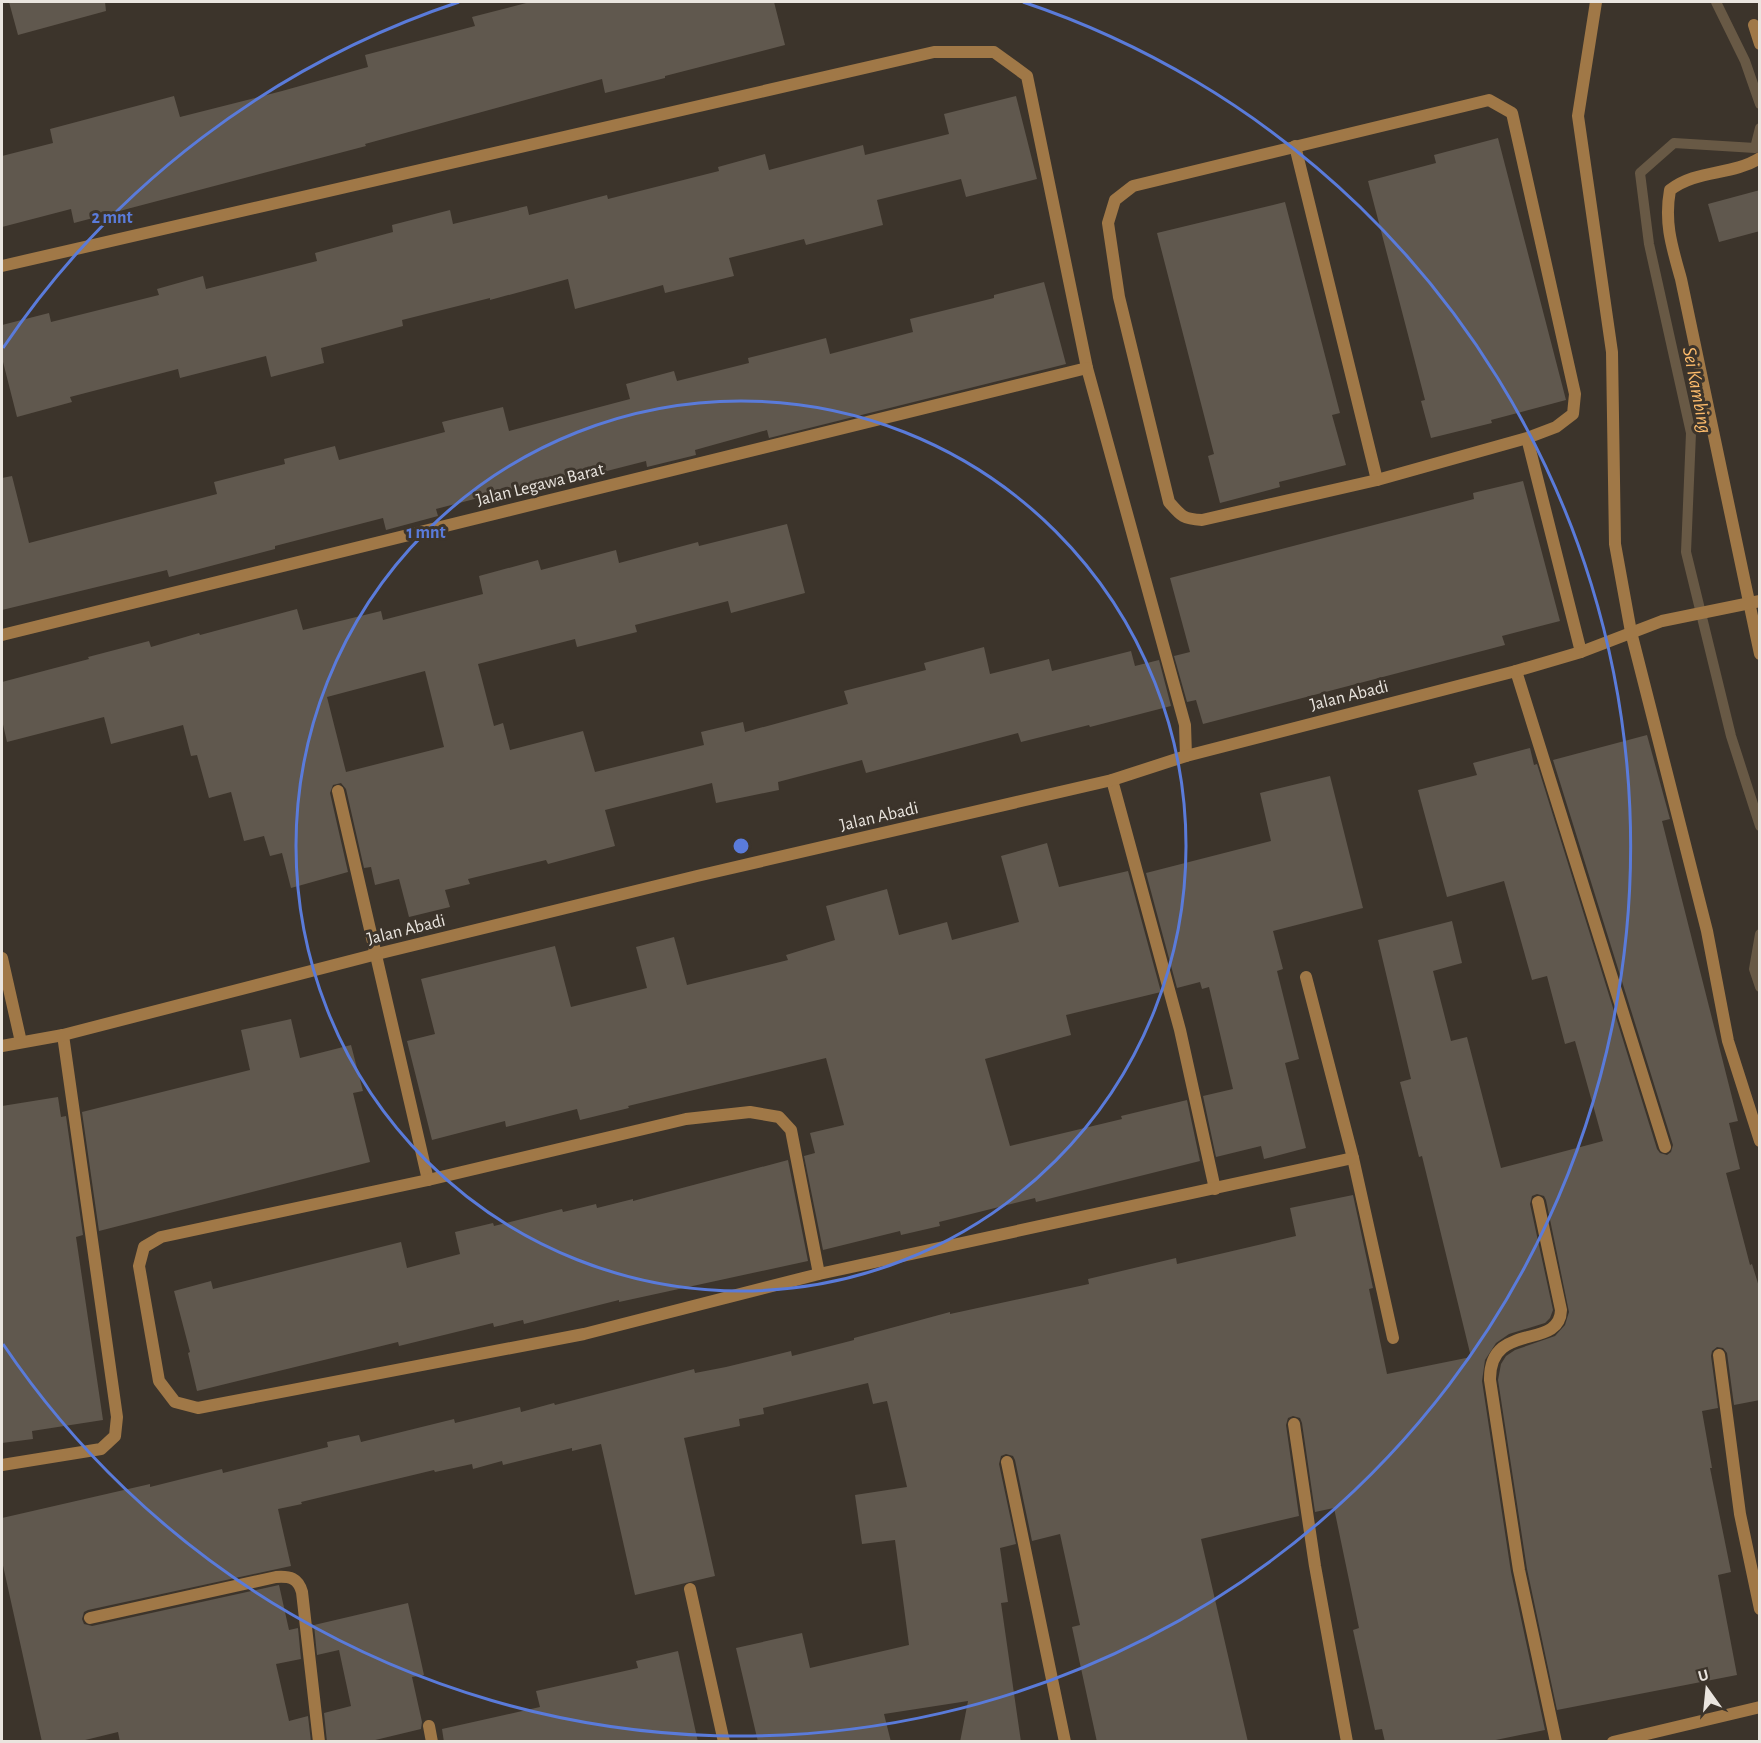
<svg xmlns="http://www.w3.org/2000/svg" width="1761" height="1743" font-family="'Alegreya Sans',sans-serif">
  <rect width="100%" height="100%" fill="#3c342b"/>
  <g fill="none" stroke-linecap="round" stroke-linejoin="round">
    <g stroke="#685945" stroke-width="10">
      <path d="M1716 2 1745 61 1760 104"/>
      <path d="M1760 128 1755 148 1674 143 1640 173 1649 244 1691 433 1686 552 1731 736 1760 826"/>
      <path d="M1760 934 1754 969 1760 987"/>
    </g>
  </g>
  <g fill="#60584e" fill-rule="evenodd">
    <path d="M9 2H105L106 11 18 35Z"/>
    <path d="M530 2H774L785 45 665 76V78L605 93 602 79 365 144 366 146 74 223 71 209 2 227V156L53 143 50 129 174 96 180 117 282 91 368 67 365 55 475 26 472 17Z"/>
    <path d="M1016 96 1037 179 966 197 961 179 877 200 883 225 806 245 804 239 729 258 734 276 665 293 663 285 575 309 568 279 490 300V298L402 320 403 326 321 348 324 363 271 377 266 356 180 378 178 369 70 397 72 402 17 417 2 358V325L49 313 51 322 159 295 157 289 203 276 206 289 317 261 315 253 393 232 392 225 450 210 453 224 527 206 529 215 607 195 608 199 719 171 718 167 765 154 769 170 863 145 865 155 949 134 944 114Z"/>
    <path d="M1498 138 1566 400 1491 420 1492 423 1431 438 1421 401 1425 400 1368 181 1436 163 1434 155Z"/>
    <path d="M1760 190V231L1719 242 1708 204Z"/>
    <path d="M1285 202 1340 413 1332 415 1346 465 1279 482 1280 487 1220 503 1208 456 1214 454 1157 233Z"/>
    <path d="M1044 282 1066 364 769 438 767 430 695 450 696 455 647 467 646 461 548 486 547 480 436 509 438 516 386 530 383 518 275 546V549L169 577 167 570 2 610V478L12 476 29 543 217 494 214 482 285 464 284 459 335 446 339 460 445 432 442 422 503 407 509 431 630 399 626 384 674 371 677 381 749 363 748 358 826 338 830 354 913 332 910 319 994 298V295Z"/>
    <path d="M1523 481 1560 621 1502 636 1505 645 1203 724 1196 700 1187 702 1174 656 1190 652 1170 578 1474 499 1473 493Z"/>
    <path d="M787 524 805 593 731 613 728 601 635 625 637 632 577 647 575 639 478 664 494 726 503 723 510 750 583 731 595 772 704 745 701 732 743 722 745 732 848 704 844 691 926 670 924 663 984 647 990 674 1049 659 1052 671 1131 651 1135 666 1159 660 1171 706 1090 727 1089 725 1021 742 1018 733 866 773 862 760 778 782 779 790 716 803 712 783 605 810 615 846 548 864 546 860 468 879 470 884 445 890 450 907 409 917 399 879 375 885 371 867 364 868 346 789 341 783 333 785 330 793 348 872 291 888 282 853 270 856 264 836 244 841 231 792 209 798 197 755 191 756 183 725 111 744 104 717 7 742 2 720V682L89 659 88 657 149 641 151 647 199 633 200 635 297 609 303 630 381 611 383 620 483 594 479 576 538 560 541 570 616 550 619 563 698 542 699 546ZM425 671 444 747 346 772 327 697Z"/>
    <path d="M1647 735 1670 819 1662 821 1738 1121 1729 1123 1740 1169 1726 1173 1750 1265 1752 1264 1760 1290V1400L1734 1405 1727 1353 1723 1348 1717 1347 1712 1351 1711 1356 1718 1408 1702 1411 1712 1468H1710L1731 1572 1718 1575 1737 1675 1557 1710 1527 1569 1498 1380 1501 1364 1506 1356 1515 1350 1555 1336 1565 1325 1569 1312 1546 1200 1544 1196 1537 1194 1532 1196 1530 1204 1553 1310 1550 1318 1545 1323 1509 1334 1496 1343 1485 1360 1482 1381 1511 1572 1545 1730 1486 1742H1385L1382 1729 1375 1730 1353 1630 1359 1628 1334 1508 1315 1512 1302 1423 1300 1418 1293 1416 1288 1418 1286 1425 1299 1516 1201 1539 1248 1742H1097L1072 1627 1080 1625 1060 1534 1032 1541 1015 1460 1013 1456 1006 1454 1001 1456 999 1464 1016 1544 1000 1548 1008 1602 1001 1603 1021 1742H960L968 1701 884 1714 891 1742H758L736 1648 802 1633 810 1668 909 1645 895 1540 862 1544 855 1495 907 1487 887 1401 873 1404 868 1383 763 1408 764 1414 739 1419 740 1426 684 1438 715 1576 635 1595 601 1444 572 1451V1448L503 1465 502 1461 473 1469 472 1464 435 1472 434 1470 301 1502 302 1504 278 1509 291 1566 88 1610 84 1612 82 1619 84 1624 92 1626 279 1585 289 1630 298 1628 301 1659 276 1664 289 1721 308 1716 311 1742H120L118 1732 77 1742H42L2 1561V1518L150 1484V1487L222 1469 223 1473 328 1447 327 1442 359 1435 361 1442 454 1419 455 1423 520 1407 521 1412 554 1403 555 1405 694 1369 695 1373 726 1367 791 1351 792 1356 854 1340V1338L950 1312V1314L1089 1284 1088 1279 1176 1258 1177 1264 1296 1236 1290 1208 1353 1195 1373 1288 1369 1289 1387 1374 1471 1357 1422 1156 1419 1157 1400 1082 1411 1079 1378 940 1452 921 1462 963 1433 971 1451 1041 1467 1037 1501 1168 1603 1141 1575 1041 1565 1044 1547 976 1532 980 1504 881 1447 897 1418 790 1477 775 1473 763 1530 748 1534 765 1537 764 1657 1149 1660 1153 1667 1155 1671 1152 1673 1145 1553 760Z"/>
    <path d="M1330 776 1363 908 1273 931 1283 969 1277 971 1299 1059 1285 1063 1306 1148 1264 1159 1261 1146 1216 1157 1203 1096 1233 1089 1209 987 1202 989 1200 982 1177 988 1146 873 1271 841 1260 793Z"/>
    <path d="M1047 843 1059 887 1128 871 1161 992 1066 1015 1071 1035 985 1059 1010 1146 1122 1119 1121 1116 1187 1100 1200 1161 1036 1202 1035 1198 939 1222 940 1226 901 1235 900 1231 823 1250 804 1156 815 1153 810 1133 844 1125 826 1058 628 1106 629 1108 580 1120 577 1109 506 1127 505 1121 432 1140 407 1041 435 1034 421 979 555 946 571 1007 647 988 636 947 674 937 687 985 788 960 786 955 835 940 826 906 887 889 899 935 947 922 952 940 1019 922 1001 856Z"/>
    <path d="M291 1019 300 1058 351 1045 363 1091 353 1093 370 1162 99 1231 82 1112 250 1070 241 1030Z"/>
    <path d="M58 1097 61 1117 66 1116 83 1235 76 1237 103 1420 32 1431 33 1439 2 1443V1106Z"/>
    <path d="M788 1160 808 1261 619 1302V1300L524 1324 523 1320 494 1327 493 1323 399 1346 398 1342 197 1391 188 1353 190 1352 174 1291 211 1281 213 1289 401 1242 407 1268 460 1254 455 1232 493 1223 494 1226 562 1209 563 1212 596 1204 597 1208 633 1199V1201Z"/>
    <path d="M408 1603 424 1675 412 1677 422 1722 421 1729 367 1742H327L324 1713 351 1706 339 1650 317 1655 314 1625Z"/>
    <path d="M678 1651 698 1742H444L442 1729 540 1707 536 1691 638 1668 636 1661Z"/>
  </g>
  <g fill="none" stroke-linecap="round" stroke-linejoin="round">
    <g stroke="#a07847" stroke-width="12">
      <path d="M1596 2 1578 116 1612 352 1615 544 1631 632 1707 931 1728 1041 1760 1141"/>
      <path d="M1754 25 1760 44"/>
      <path d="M1295 146 1377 480"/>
      <path d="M1760 158C1731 176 1697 169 1670 190 1664 223 1672 247 1681 279L1760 654"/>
      <path d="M2 266 934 52H994L1027 76 1087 368 1185 725 1186 756"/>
      <path d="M1527 438 1377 480 1202 520C1183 519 1181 516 1169 502L1119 297 1108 223 1115 200 1133 186 1489 100 1512 113 1575 394 1573 414 1556 427 1527 438 1581 652"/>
      <path d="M2 635 1087 368"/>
      <path d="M1516 671 1665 1147"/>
      <path d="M1112 780 1180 1030 1215 1189"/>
      <path d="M338 791 428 1180"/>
      <path d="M2 958 21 1042"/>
      <path d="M1306 977 1353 1158 1393 1338"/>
      <path d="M1538 1202 1561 1310C1560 1351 1489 1320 1490 1380L1519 1570 1556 1742"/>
      <path d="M819 1274 791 1130 779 1117 750 1112 686 1119 428 1180 161 1237 144 1247 139 1266 159 1381 175 1402 198 1408 584 1334 819 1274 1353 1158"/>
      <path d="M1719 1355 1740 1514 1760 1609"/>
      <path d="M1294 1424 1315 1566 1347 1742"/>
      <path d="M1007 1462 1065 1742"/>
      <path d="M2 1465 101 1449 115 1436 117 1417 63 1035"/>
      <path d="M690 1589 724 1742"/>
      <path d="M90 1618 276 1577C290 1576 298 1578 302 1592L319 1742"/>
      <path d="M429 1726 432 1742"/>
      <path d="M1613 1742 1760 1707"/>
    </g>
    <path stroke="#a07847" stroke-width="12" d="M2 1046 63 1035 377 954 697 876 1112 780 1186 756 1516 671 1581 652 1662 621 1760 601"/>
  </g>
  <g fill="none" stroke="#5a7bda" stroke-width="3">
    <circle cx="741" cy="846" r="445"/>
    <path d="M3 348A890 890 0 0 1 459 2M1023 2A890 890 0 1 1 3 1344"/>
  </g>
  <g text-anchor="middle" stroke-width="6" stroke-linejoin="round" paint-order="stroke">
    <g font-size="18" fill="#eae5df" stroke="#3c342b">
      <text transform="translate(540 484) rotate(-14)" y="6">Jalan Legawa Barat</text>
      <text transform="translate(1349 695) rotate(-14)" y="6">Jalan Abadi</text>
      <text transform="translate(879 816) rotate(-13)" y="6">Jalan Abadi</text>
      <text transform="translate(406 929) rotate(-14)" y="6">Jalan Abadi</text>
    </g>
    <g font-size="20" font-style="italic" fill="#fdbc6c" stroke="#3c342b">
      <text transform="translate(1698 390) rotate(79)" y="7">Sei Kambing</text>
    </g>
  </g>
  <circle cx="741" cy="846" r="9" fill="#5a7bda" stroke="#3c342b" stroke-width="3"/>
  <g font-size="18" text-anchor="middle" font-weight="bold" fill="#5a7bda" stroke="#3c342b" stroke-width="6" stroke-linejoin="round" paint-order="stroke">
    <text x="112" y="223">2 mnt</text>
    <text x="426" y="538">1 mnt</text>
  </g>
  <rect width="1761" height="1743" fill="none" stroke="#eae5df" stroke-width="6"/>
  <g transform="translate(1707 1689) rotate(345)" stroke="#3c342b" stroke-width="4.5" paint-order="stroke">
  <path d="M0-4.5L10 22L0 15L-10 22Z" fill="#eae5df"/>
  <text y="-9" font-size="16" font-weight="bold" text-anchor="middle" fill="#eae5df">U</text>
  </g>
</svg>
